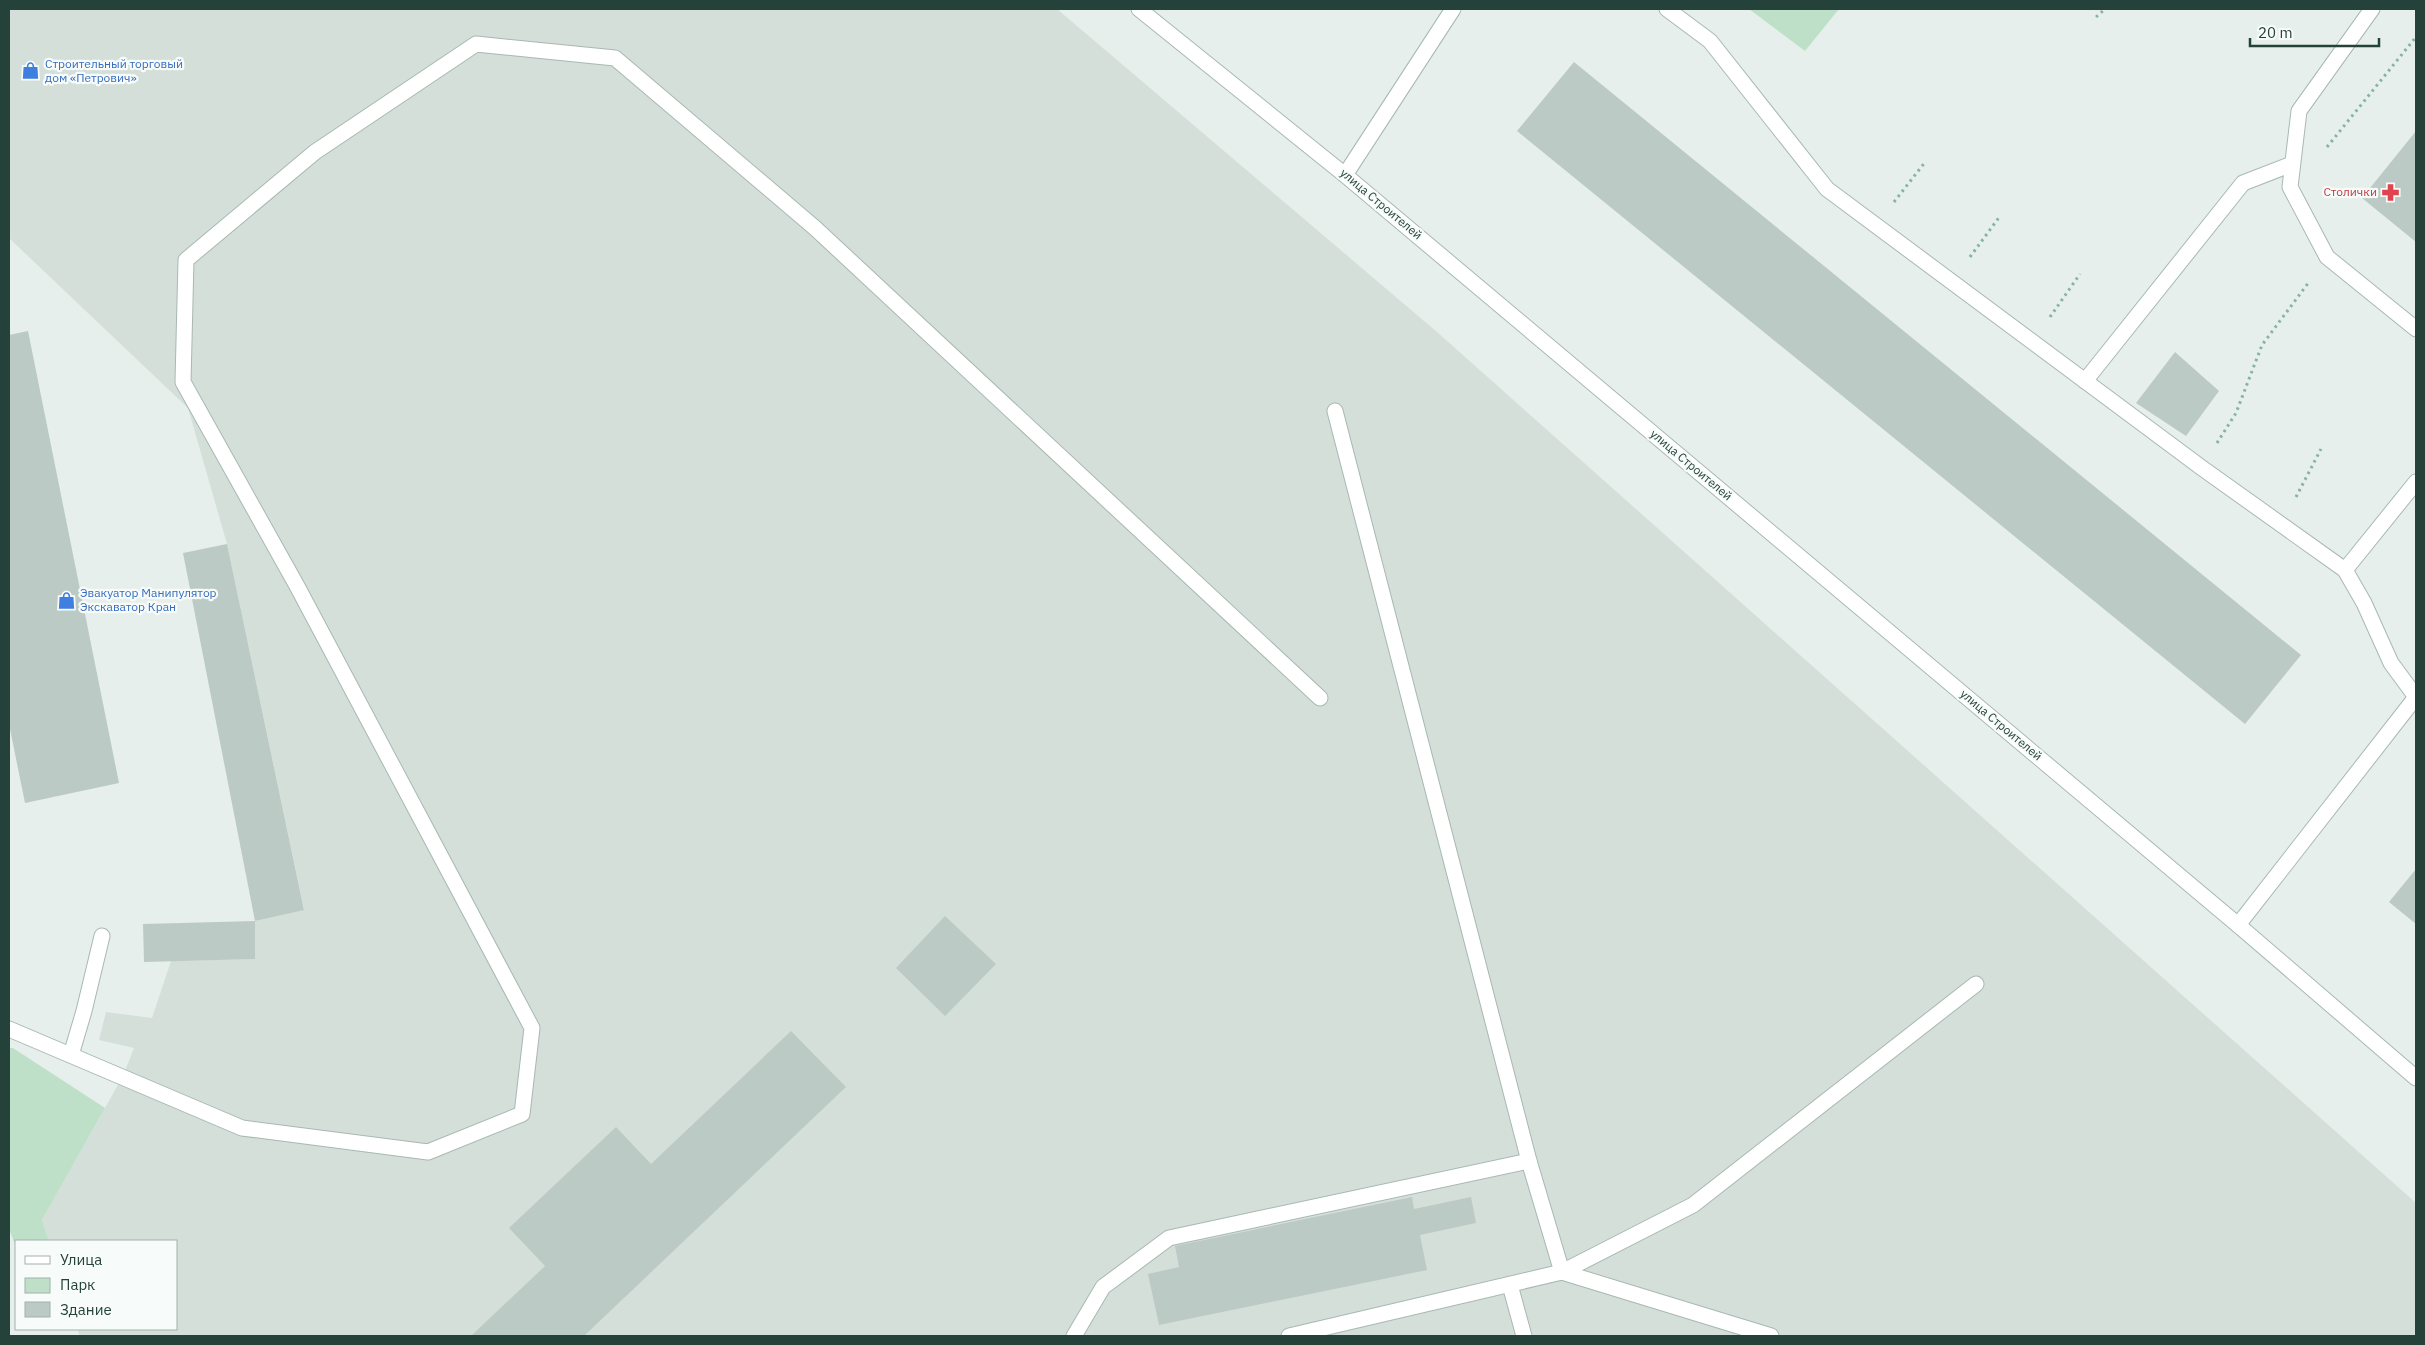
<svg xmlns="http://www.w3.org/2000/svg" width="2425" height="1345" font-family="'IBM Plex Sans',sans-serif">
  <rect width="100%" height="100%" fill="#e6efeb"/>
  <path fill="#d4dfda" d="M9 9H1057L1437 332 2416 1203V1336H80L77 1329H176V1241H49L42 1220 123 1076 134 1048 99 1040 106 1012 152 1018 171 961 255 959V921L304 909 227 544 188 408 9 238Z"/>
  <g fill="#bfe0c8">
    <path d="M1749 9H1839L1805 51Z"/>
    <path d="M9 1048H13L105 1108 42 1220 49 1241H16V1247L9 1229Z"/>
  </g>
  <g fill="#bbcac4">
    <path d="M1574 62 2301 655 2245 724 1517 131Z"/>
    <path d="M2416 131V242L2362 198Z"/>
    <path d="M28 331 119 783 25 803 9 724V335Z"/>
    <path d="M2175 352 2219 391 2186 436 2136 403Z"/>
    <path d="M227 544 304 910 255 921 183 553Z"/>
    <path d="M2416 869V924L2389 902Z"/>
    <path d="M945 916 996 964 945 1016 896 968Z"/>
    <path d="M255 921V959L144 962 143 924Z"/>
    <path d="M791 1031 846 1087 584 1336H471L545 1266 509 1228 616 1127 651 1164Z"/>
    <path d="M1412 1197 1414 1209 1471 1197 1476 1223 1420 1235 1427 1270 1159 1325 1148 1274 1179 1267 1175 1246Z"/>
  </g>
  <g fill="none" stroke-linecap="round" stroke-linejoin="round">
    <defs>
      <g id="minor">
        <path d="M1139 9 1345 175 2238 925 2416 1078"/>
        <path d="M1667 9 1710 41 1827 189 2202 468 2345 570 2416 482"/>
        <path d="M2372 9 2299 111 2290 187 2327 257 2416 329"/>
        <path d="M1345 175 1453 9"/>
        <path d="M2085 381 2243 183 2292 164"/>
        <path d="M1335 411 1529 1161 1562 1272 1771 1336"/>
        <path d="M2345 570 2364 603 2391 663 2416 697"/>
        <path d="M2238 925 2416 697"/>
        <path d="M9 1029 242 1128 428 1152 522 1114 532 1028 297 586 183 382 186 260 315 152 476 44 615 58 815 228 1320 698"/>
        <path d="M71 1055 84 1011 102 936"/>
        <path d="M1510 1285 1524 1336"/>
        <path d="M1074 1336 1103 1287 1169 1238 1529 1161"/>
        <path d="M1289 1336 1562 1272 1693 1205 1976 984"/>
      </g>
    </defs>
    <use href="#minor" stroke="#a8b8b2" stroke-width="17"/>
    <g stroke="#86b3a5" stroke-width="3" stroke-dasharray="2.5 4" stroke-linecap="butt">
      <path d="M2096 17 2105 9"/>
      <path d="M2327 147 2416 37"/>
      <path d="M1894 202 1926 161"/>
      <path d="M1970 257 2000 216"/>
      <path d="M2050 317 2080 274"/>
      <path d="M2217 443 2236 413 2262 345 2309 282"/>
      <path d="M2296 497 2321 449"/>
    </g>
    <use href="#minor" stroke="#fff" stroke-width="15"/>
  </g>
  <defs>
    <symbol id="shop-bare" viewBox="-9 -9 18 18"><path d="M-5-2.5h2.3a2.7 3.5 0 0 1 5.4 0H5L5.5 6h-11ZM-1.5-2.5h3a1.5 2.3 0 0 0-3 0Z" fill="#3f7fe0" stroke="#f7fbf9" stroke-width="2.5" paint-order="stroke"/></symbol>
    <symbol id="pharmacy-bare" viewBox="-9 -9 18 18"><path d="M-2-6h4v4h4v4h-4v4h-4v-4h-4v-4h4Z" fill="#e0444e" stroke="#f7fbf9" stroke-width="2.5" paint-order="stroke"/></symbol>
  </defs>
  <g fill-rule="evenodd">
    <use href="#shop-bare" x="18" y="58" width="25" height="25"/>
    <use href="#pharmacy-bare" x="2378" y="180" width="25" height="25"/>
    <use href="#shop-bare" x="54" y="588" width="25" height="25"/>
  </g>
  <g text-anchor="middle" stroke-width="4.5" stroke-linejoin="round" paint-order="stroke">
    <g font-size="12" fill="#366cbe" stroke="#f7fbf9" text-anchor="start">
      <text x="45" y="68">Строительный торговый<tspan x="45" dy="14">дом «Петрович»</tspan></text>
      <text x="80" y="597">Эвакуатор Манипулятор<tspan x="80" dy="14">Экскаватор Кран</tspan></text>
    </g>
    <g font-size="12" fill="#be3a42" stroke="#f7fbf9" text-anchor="end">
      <text x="2377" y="196">Столички</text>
    </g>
    <g font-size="12" fill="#24423a" stroke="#f7fbf9">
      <text transform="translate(1381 204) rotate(40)" y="4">улица Строителей</text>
      <text transform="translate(1691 465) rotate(40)" y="4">улица Строителей</text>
      <text transform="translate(2001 725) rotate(40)" y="4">улица Строителей</text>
    </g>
  </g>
  <rect width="2425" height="1345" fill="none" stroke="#24423a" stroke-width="20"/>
  <rect x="15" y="1240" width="162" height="90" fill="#f7fbf9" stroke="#a3b1ad"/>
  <rect x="25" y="1256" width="25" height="8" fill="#ffffff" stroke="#a3b1ad"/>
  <text x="60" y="1265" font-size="15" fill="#24423a">Улица</text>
  <rect x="25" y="1278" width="25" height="15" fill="#bfe0c8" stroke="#a3b1ad"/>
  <text x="60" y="1290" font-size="15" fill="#24423a">Парк</text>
  <rect x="25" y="1302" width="25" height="15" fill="#bbcac4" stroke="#a3b1ad"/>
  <text x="60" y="1315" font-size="15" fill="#24423a">Здание</text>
  <path d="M2250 38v8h129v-8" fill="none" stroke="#24423a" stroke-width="2.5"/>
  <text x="2258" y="38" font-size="15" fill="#24423a" stroke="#f7fbf9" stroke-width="4" paint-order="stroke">20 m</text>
</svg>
